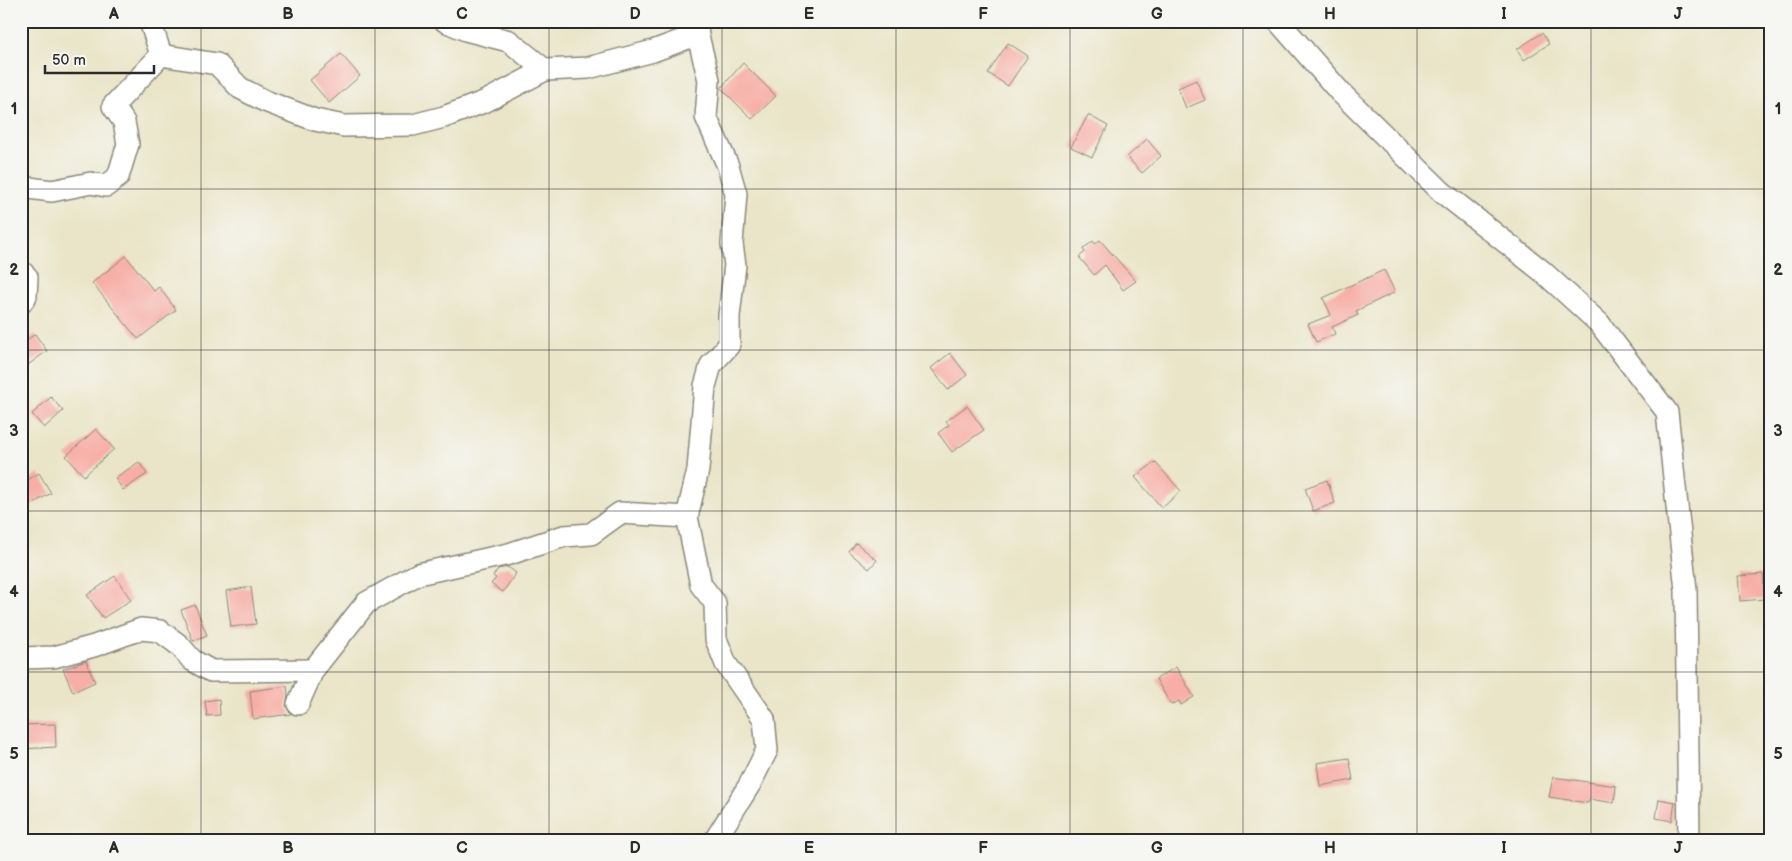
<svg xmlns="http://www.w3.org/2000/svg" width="1792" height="861" font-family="'Balsamiq Sans',sans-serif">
  <rect width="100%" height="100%" fill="#f6f6f2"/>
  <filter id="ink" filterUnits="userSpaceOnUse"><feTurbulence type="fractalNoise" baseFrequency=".02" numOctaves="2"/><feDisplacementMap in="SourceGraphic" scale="10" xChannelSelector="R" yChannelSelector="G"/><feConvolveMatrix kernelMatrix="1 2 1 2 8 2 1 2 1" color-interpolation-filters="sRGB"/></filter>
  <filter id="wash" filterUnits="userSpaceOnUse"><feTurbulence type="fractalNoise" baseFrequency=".0096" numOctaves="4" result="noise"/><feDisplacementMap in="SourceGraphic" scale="20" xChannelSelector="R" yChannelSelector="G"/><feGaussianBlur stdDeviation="1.12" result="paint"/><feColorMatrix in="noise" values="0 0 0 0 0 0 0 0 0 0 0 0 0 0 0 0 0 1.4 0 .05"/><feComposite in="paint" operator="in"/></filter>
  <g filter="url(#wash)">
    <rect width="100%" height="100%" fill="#eae5c8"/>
    <g id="blocks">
      <g fill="#f7aea6">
        <path d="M1542 33 1549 44 1524 60 1517 49Z"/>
        <path d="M1008 43 1028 56 1008 86 988 73Z"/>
        <path d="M341 54 360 76 329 103 310 80Z"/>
        <path d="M743 63 776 96 752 119 721 88Z"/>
        <path d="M1196 80 1205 100 1186 108 1178 88Z"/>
        <path d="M1088 115 1108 126 1092 157 1071 147Z"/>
        <path d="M1147 139 1161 156 1142 173 1127 157Z"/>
        <path d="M1100 240 1136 281 1123 290 1105 265 1094 275 1079 257 1085 252 1083 249 1093 241 1095 244Z"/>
        <path d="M126 256 154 291 159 287 176 310 138 339 92 283Z"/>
        <path d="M1384 270 1395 292 1356 311 1358 315 1332 327 1335 334 1316 342 1308 324 1331 315 1323 298Z"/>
        <path d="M35 334 47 351 21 370V344Z"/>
        <path d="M950 353 967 375 948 390 931 368Z"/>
        <path d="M51 397 63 411 44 428 32 414Z"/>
        <path d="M967 406 984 430 952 452 938 433 949 425 946 421Z"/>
        <path d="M96 429 114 449 84 476 66 456Z"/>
        <path d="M139 462 147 474 123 490 115 478Z"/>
        <path d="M1155 462 1181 491 1162 508 1135 477Z"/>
        <path d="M39 473 51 493 29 506 21 493V484Z"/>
        <path d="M1327 480 1335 503 1313 511 1305 488Z"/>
        <path d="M856 543 877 560 869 569 849 552Z"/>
        <path d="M508 567 516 573 503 592 491 584 496 578 493 576 498 569Z"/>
        <path d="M1763 574 1765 599 1740 601 1738 576Z"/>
        <path d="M115 576 131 600 103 618 87 595Z"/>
        <path d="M251 587 256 624 231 627 226 591Z"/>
        <path d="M195 605 207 635 193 641 181 610Z"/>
        <path d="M86 661 95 682 73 692 63 669Z"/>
        <path d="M1176 667 1194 697 1181 705 1179 701 1171 705 1156 679Z"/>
        <path d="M287 686 288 695 286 706 291 714 253 719 250 691Z"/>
        <path d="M219 699 220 715 207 716 205 701Z"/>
        <path d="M55 724 56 747 21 749V725Z"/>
        <path d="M1349 758 1353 780 1320 786 1317 763Z"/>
        <path d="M1553 777 1616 786 1614 803 1589 799 1588 803 1549 797Z"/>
        <path d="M1659 799 1675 802 1672 821 1656 818Z"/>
      </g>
    </g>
  </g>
  <g filter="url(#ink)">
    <use href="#blocks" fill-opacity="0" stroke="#8a887a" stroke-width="1"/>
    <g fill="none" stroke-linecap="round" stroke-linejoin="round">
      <defs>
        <g id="minor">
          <path d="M150 21 161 55"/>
          <path d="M445 21 466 30 509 41 545 70"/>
          <path d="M1278 21 1340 92 1442 192 1542 271 1599 323 1667 412 1686 590 1689 840"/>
          <path d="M697 32 709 80 706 117 728 166 736 194 732 244 735 265 729 316V345L711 365 705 386 698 470 687 517 701 585 715 603 716 639 726 664 764 719 767 750 750 784 715 840"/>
          <path d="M21 187 52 191 91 183 106 186 118 177 128 144 124 122 113 106 161 55 217 64 240 88 265 101 315 120 344 126 413 125 444 117 486 101 545 70 588 68 653 51 688 38 697 32 699 21"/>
          <path d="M21 271 27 277 26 296 21 303"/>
          <path d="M21 658 54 657 94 646 141 629 160 631 179 645 192 660 211 671 313 670"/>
          <path d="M298 704 313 670 366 603 418 574 509 554 564 536 591 534 620 513 687 517"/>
        </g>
      </defs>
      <use href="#minor" stroke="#8a887a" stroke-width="24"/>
      <use href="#minor" stroke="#fff" stroke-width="21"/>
    </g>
  </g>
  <path fill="none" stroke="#2b2b2b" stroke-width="1" stroke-opacity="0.55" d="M201 21V840M375 21V840M549 21V840M722 21V840M896 21V840M1070 21V840M1243 21V840M1417 21V840M1591 21V840M21 189H1771M21 350H1771M21 511H1771M21 672H1771"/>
  <rect width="1792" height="861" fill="none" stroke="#f6f6f2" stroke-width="55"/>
  <path d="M45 65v8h109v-8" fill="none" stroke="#2b2b2b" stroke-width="2.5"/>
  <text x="52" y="65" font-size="15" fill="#2b2b2b" stroke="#f6f6f2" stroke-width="4" paint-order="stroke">50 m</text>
  <rect x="28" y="28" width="1736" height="806" fill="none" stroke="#2b2b2b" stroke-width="2"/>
  <g font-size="16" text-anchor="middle" font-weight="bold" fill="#2b2b2b">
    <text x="114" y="19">A</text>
    <text x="288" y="19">B</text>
    <text x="462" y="19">C</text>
    <text x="635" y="19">D</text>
    <text x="809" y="19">E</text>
    <text x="983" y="19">F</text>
    <text x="1157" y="19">G</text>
    <text x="1330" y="19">H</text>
    <text x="1504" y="19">I</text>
    <text x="1678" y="19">J</text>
    <text x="14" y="114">1</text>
    <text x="1778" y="114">1</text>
    <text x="14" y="275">2</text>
    <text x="1778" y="275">2</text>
    <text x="14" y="436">3</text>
    <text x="1778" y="436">3</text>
    <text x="14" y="597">4</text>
    <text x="1778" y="597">4</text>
    <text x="14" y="759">5</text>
    <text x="1778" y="759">5</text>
    <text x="114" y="853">A</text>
    <text x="288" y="853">B</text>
    <text x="462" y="853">C</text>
    <text x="635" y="853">D</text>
    <text x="809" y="853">E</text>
    <text x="983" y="853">F</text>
    <text x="1157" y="853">G</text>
    <text x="1330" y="853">H</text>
    <text x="1504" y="853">I</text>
    <text x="1678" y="853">J</text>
  </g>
</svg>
